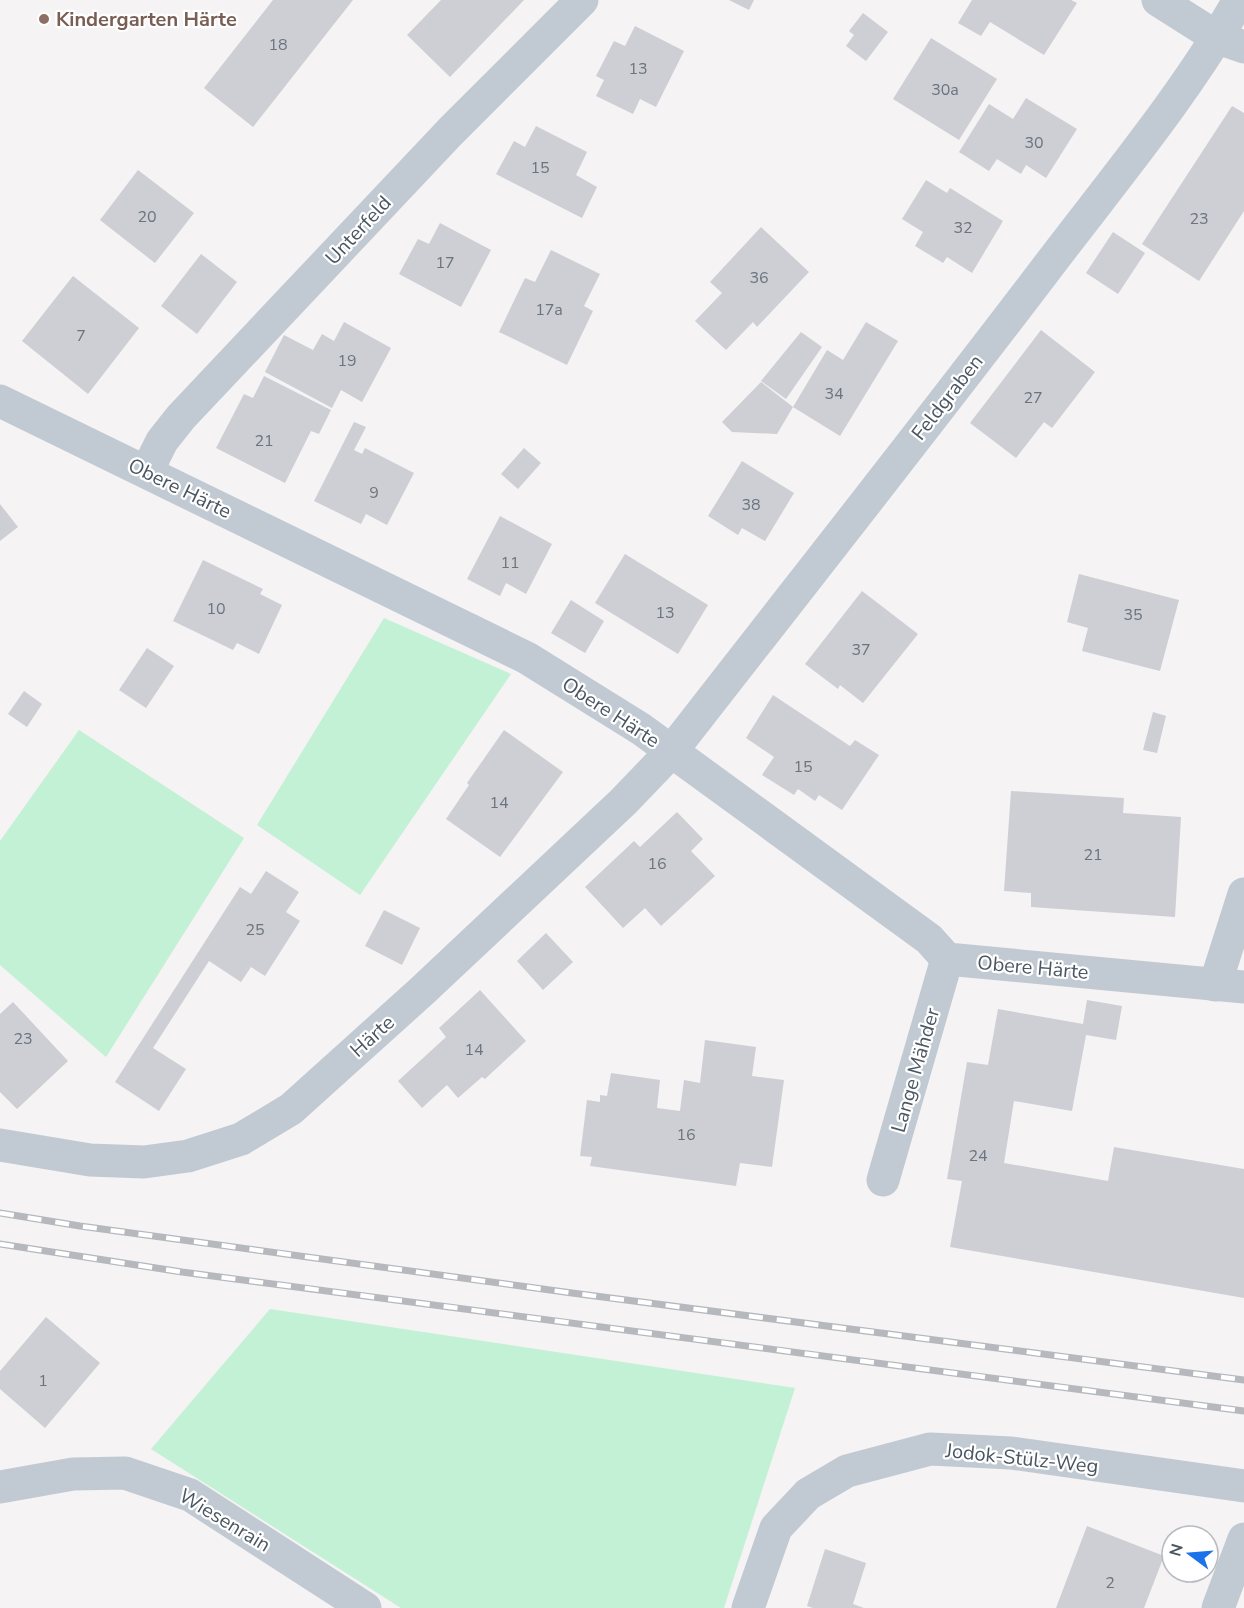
<svg xmlns="http://www.w3.org/2000/svg" width="1244" height="1608" font-family="'Nunito Sans',sans-serif">
  <rect width="100%" height="100%" fill="#f5f3f3"/>
  <g fill="#c3f1d5">
    <path d="M384 618 511 674 360 895 257 825Z"/>
    <path d="M79 730 244 838 106 1057 0 965V841Z"/>
    <path d="M270 1309 795 1388 724 1608H401L151 1449Z"/>
  </g>
  <g fill="#cdcfd5">
    <path d="M273 0H353L253 127 204 88Z"/>
    <path d="M441 0H524L450 77 407 35Z"/>
    <path d="M729 0H754L749 10Z"/>
    <path d="M972 0H1071L1077 3 1044 55 990 22 981 36 958 23Z"/>
    <path d="M863 13 888 32 866 61 846 46 854 35 849 31Z"/>
    <path d="M635 26 684 51 656 107 640 99 633 114 596 96 604 80 596 76 614 41 625 46Z"/>
    <path d="M931 38 997 79 959 140 893 99Z"/>
    <path d="M1026 98 1077 129 1046 178 1026 165 1021 174 997 159 989 171 959 152 989 104 1013 119Z"/>
    <path d="M1232 106 1244 113V211L1199 281 1142 244Z"/>
    <path d="M536 126 587 152 576 175 597 187 582 218 496 174 514 141 525 147Z"/>
    <path d="M138 170 194 213 155 263 100 220Z"/>
    <path d="M926 180 947 193 950 188 1003 221 972 273 947 257 943 263 915 246 923 232 902 219Z"/>
    <path d="M440 223 491 250 461 307 399 274 418 239 429 244Z"/>
    <path d="M761 227 809 272 757 327 753 322 726 350 695 321 722 293 710 282Z"/>
    <path d="M1113 232 1145 253 1118 294 1086 273Z"/>
    <path d="M551 250 600 274 584 306 593 311 567 365 499 332 525 278 535 282Z"/>
    <path d="M201 254 237 282 197 334 161 306Z"/>
    <path d="M73 276 139 328 88 394 22 341Z"/>
    <path d="M344 322 391 348 362 402 341 390 332 408 265 372 284 335 313 350 322 334 334 341Z"/>
    <path d="M866 322 898 341 840 436 793 407 827 350 843 360Z"/>
    <path d="M1041 330 1095 372 1052 428 1044 422 1016 458 970 423Z"/>
    <path d="M801 332 822 347 786 399 761 381Z"/>
    <path d="M264 376 331 410 319 434 311 431 285 483 216 448 244 394 253 398Z"/>
    <path d="M761 382 793 407 777 434 732 432 722 422Z"/>
    <path d="M354 422 366 427 354 450 362 454 365 448 414 473 387 525 366 514 361 524 314 501Z"/>
    <path d="M524 448 541 463 518 489 501 474Z"/>
    <path d="M742 461 794 493 765 541 742 528 738 535 708 516Z"/>
    <path d="M0 504 18 527 0 541Z"/>
    <path d="M500 516 552 544 526 594 506 583 500 596 467 579Z"/>
    <path d="M625 554 708 605 678 654 595 603Z"/>
    <path d="M203 560 263 589 260 594 282 605 259 654 237 643 233 650 173 621Z"/>
    <path d="M1079 574 1179 600 1160 671 1082 651 1088 628 1067 622Z"/>
    <path d="M862 591 918 634 863 703 840 685 838 689 805 664Z"/>
    <path d="M571 600 604 621 585 653 551 633Z"/>
    <path d="M147 648 174 666 146 708 119 690Z"/>
    <path d="M24 691 42 704 27 727 8 714Z"/>
    <path d="M773 695 850 746 855 740 879 755 842 810 819 795 815 801 798 789 794 795 762 775 774 757 746 738Z"/>
    <path d="M1153 712 1166 716 1157 753 1143 750Z"/>
    <path d="M504 730 563 772 500 857 446 819 469 785 467 783Z"/>
    <path d="M1011 791 1124 798 1123 813 1181 817 1175 917 1031 907V893L1004 891Z"/>
    <path d="M677 812 703 839 691 851 715 876 661 926 645 908 623 928 585 887 634 841 640 847Z"/>
    <path d="M266 871 299 892 286 912 300 921 265 976 251 967 241 982 209 961 153 1048 186 1069 159 1111 115 1082 240 887 251 894Z"/>
    <path d="M384 910 420 928 402 965 365 946Z"/>
    <path d="M546 933 573 962 543 990 517 961Z"/>
    <path d="M480 990 526 1041 485 1079 482 1077 458 1098 447 1085 422 1108 398 1081 446 1037 439 1028Z"/>
    <path d="M1087 1000 1122 1006 1116 1040 1086 1035 1072 1111 1014 1101 1004 1163 1108 1181 1114 1147 1244 1169V1298L950 1247 962 1181 947 1179 967 1062 988 1065 998 1009 1083 1024Z"/>
    <path d="M13 1002 68 1061 17 1109 0 1092V1014Z"/>
    <path d="M705 1040 756 1047 752 1076 784 1080 772 1167 740 1163 736 1186 590 1166 592 1157 580 1156 587 1100 600 1102V1095L607 1096 611 1073 660 1080 657 1108 680 1111 684 1080 700 1083Z"/>
    <path d="M46 1317 100 1363 45 1428 0 1389V1371Z"/>
    <path d="M1087 1526 1164 1556 1144 1608H1056Z"/>
    <path d="M825 1549 866 1563 853 1604 864 1608H813L807 1606Z"/>
  </g>
  <g fill="none" stroke-linecap="round" stroke-linejoin="round">
    <g stroke="#c1cad2" stroke-width="33">
      <path d="M1158 0 1218 38 1244 47"/>
      <path d="M0 401 527 658 641 729 929 939 947 959 1244 987"/>
      <path d="M147 471 162 441 181 417 450 132 582 0"/>
      <path d="M1215 985 1244 894"/>
      <path d="M0 1145 90 1160 144 1162 188 1156 241 1139 291 1109 422 991 623 802 671 752C796 591 923 431 1046 269 1111 183 1186 94 1239 0"/>
      <path d="M883 1180 947 959"/>
      <path d="M0 1487 73 1474 125 1473 190 1495 365 1608"/>
      <path d="M748 1608 776 1528 808 1494 847 1471 930 1449 1011 1453 1244 1486"/>
      <path d="M1218 1608 1244 1539"/>
    </g>
    <defs>
      <g id="rail">
        <path d="M0 1213 80 1226 572 1293 1244 1380"/>
        <path d="M0 1244 182 1272 1244 1411"/>
      </g>
    </defs>
    <use href="#rail" stroke="#b5b8bd" stroke-width="7"/>
    <use href="#rail" stroke="#fff" stroke-width="4.5" stroke-dasharray="14" stroke-linecap="butt"/>
  </g>
  <circle fill="#8d6e63" stroke="#fff" stroke-width="2" cx="44" cy="19" r="6"/>
  <g text-anchor="middle" stroke-width="4.5" stroke-linejoin="round" paint-order="stroke">
    <g font-size="16" fill="#6b747e">
      <text x="278" y="50">18</text>
      <text x="638" y="74">13</text>
      <text x="945" y="95">30a</text>
      <text x="1034" y="148">30</text>
      <text x="540" y="173">15</text>
      <text x="147" y="222">20</text>
      <text x="1199" y="224">23</text>
      <text x="963" y="233">32</text>
      <text x="445" y="268">17</text>
      <text x="759" y="283">36</text>
      <text x="549" y="315">17a</text>
      <text x="81" y="341">7</text>
      <text x="347" y="366">19</text>
      <text x="834" y="399">34</text>
      <text x="1033" y="403">27</text>
      <text x="264" y="446">21</text>
      <text x="374" y="498">9</text>
      <text x="751" y="510">38</text>
      <text x="510" y="568">11</text>
      <text x="216" y="614">10</text>
      <text x="665" y="618">13</text>
      <text x="1133" y="620">35</text>
      <text x="861" y="655">37</text>
      <text x="803" y="772">15</text>
      <text x="499" y="808">14</text>
      <text x="1093" y="860">21</text>
      <text x="657" y="869">16</text>
      <text x="255" y="935">25</text>
      <text x="23" y="1044">23</text>
      <text x="474" y="1055">14</text>
      <text x="686" y="1140">16</text>
      <text x="978" y="1161">24</text>
      <text x="43" y="1386">1</text>
      <text x="1110" y="1588">2</text>
    </g>
    <g font-size="20" font-weight="bold" fill="#785e54" stroke="#fff" text-anchor="start">
      <text x="56" y="26">Kindergarten Härte</text>
    </g>
    <g font-size="20" fill="#4a5661" stroke="#fff">
      <text transform="translate(358 230) rotate(-47)" y="7">Unterfeld</text>
      <text transform="translate(947 397) rotate(-52)" y="7">Feldgraben</text>
      <text transform="translate(180 488) rotate(26)" y="7">Obere Härte</text>
      <text transform="translate(611 712) rotate(33)" y="7">Obere Härte</text>
      <text transform="translate(1033 967) rotate(5)" y="7">Obere Härte</text>
      <text transform="translate(372 1036) rotate(-42)" y="7">Härte</text>
      <text transform="translate(915 1070) rotate(-74)" y="7">Lange Mähder</text>
      <text transform="translate(1022 1458) rotate(6)" y="7">Jodok-Stülz-Weg</text>
      <text transform="translate(225 1520) rotate(31)" y="7">Wiesenrain</text>
    </g>
  </g>
  <g transform="translate(1190 1554) rotate(286)"><circle r="28" fill="#ffffff" stroke="#b7bbc0" stroke-width="1.5"/>
  <path d="M0-4.5L10 22L0 15L-10 22Z" fill="#1a73e8"/>
  <text y="-9" font-size="16" font-weight="bold" text-anchor="middle" fill="#4a5661">N</text>
  </g>
</svg>
